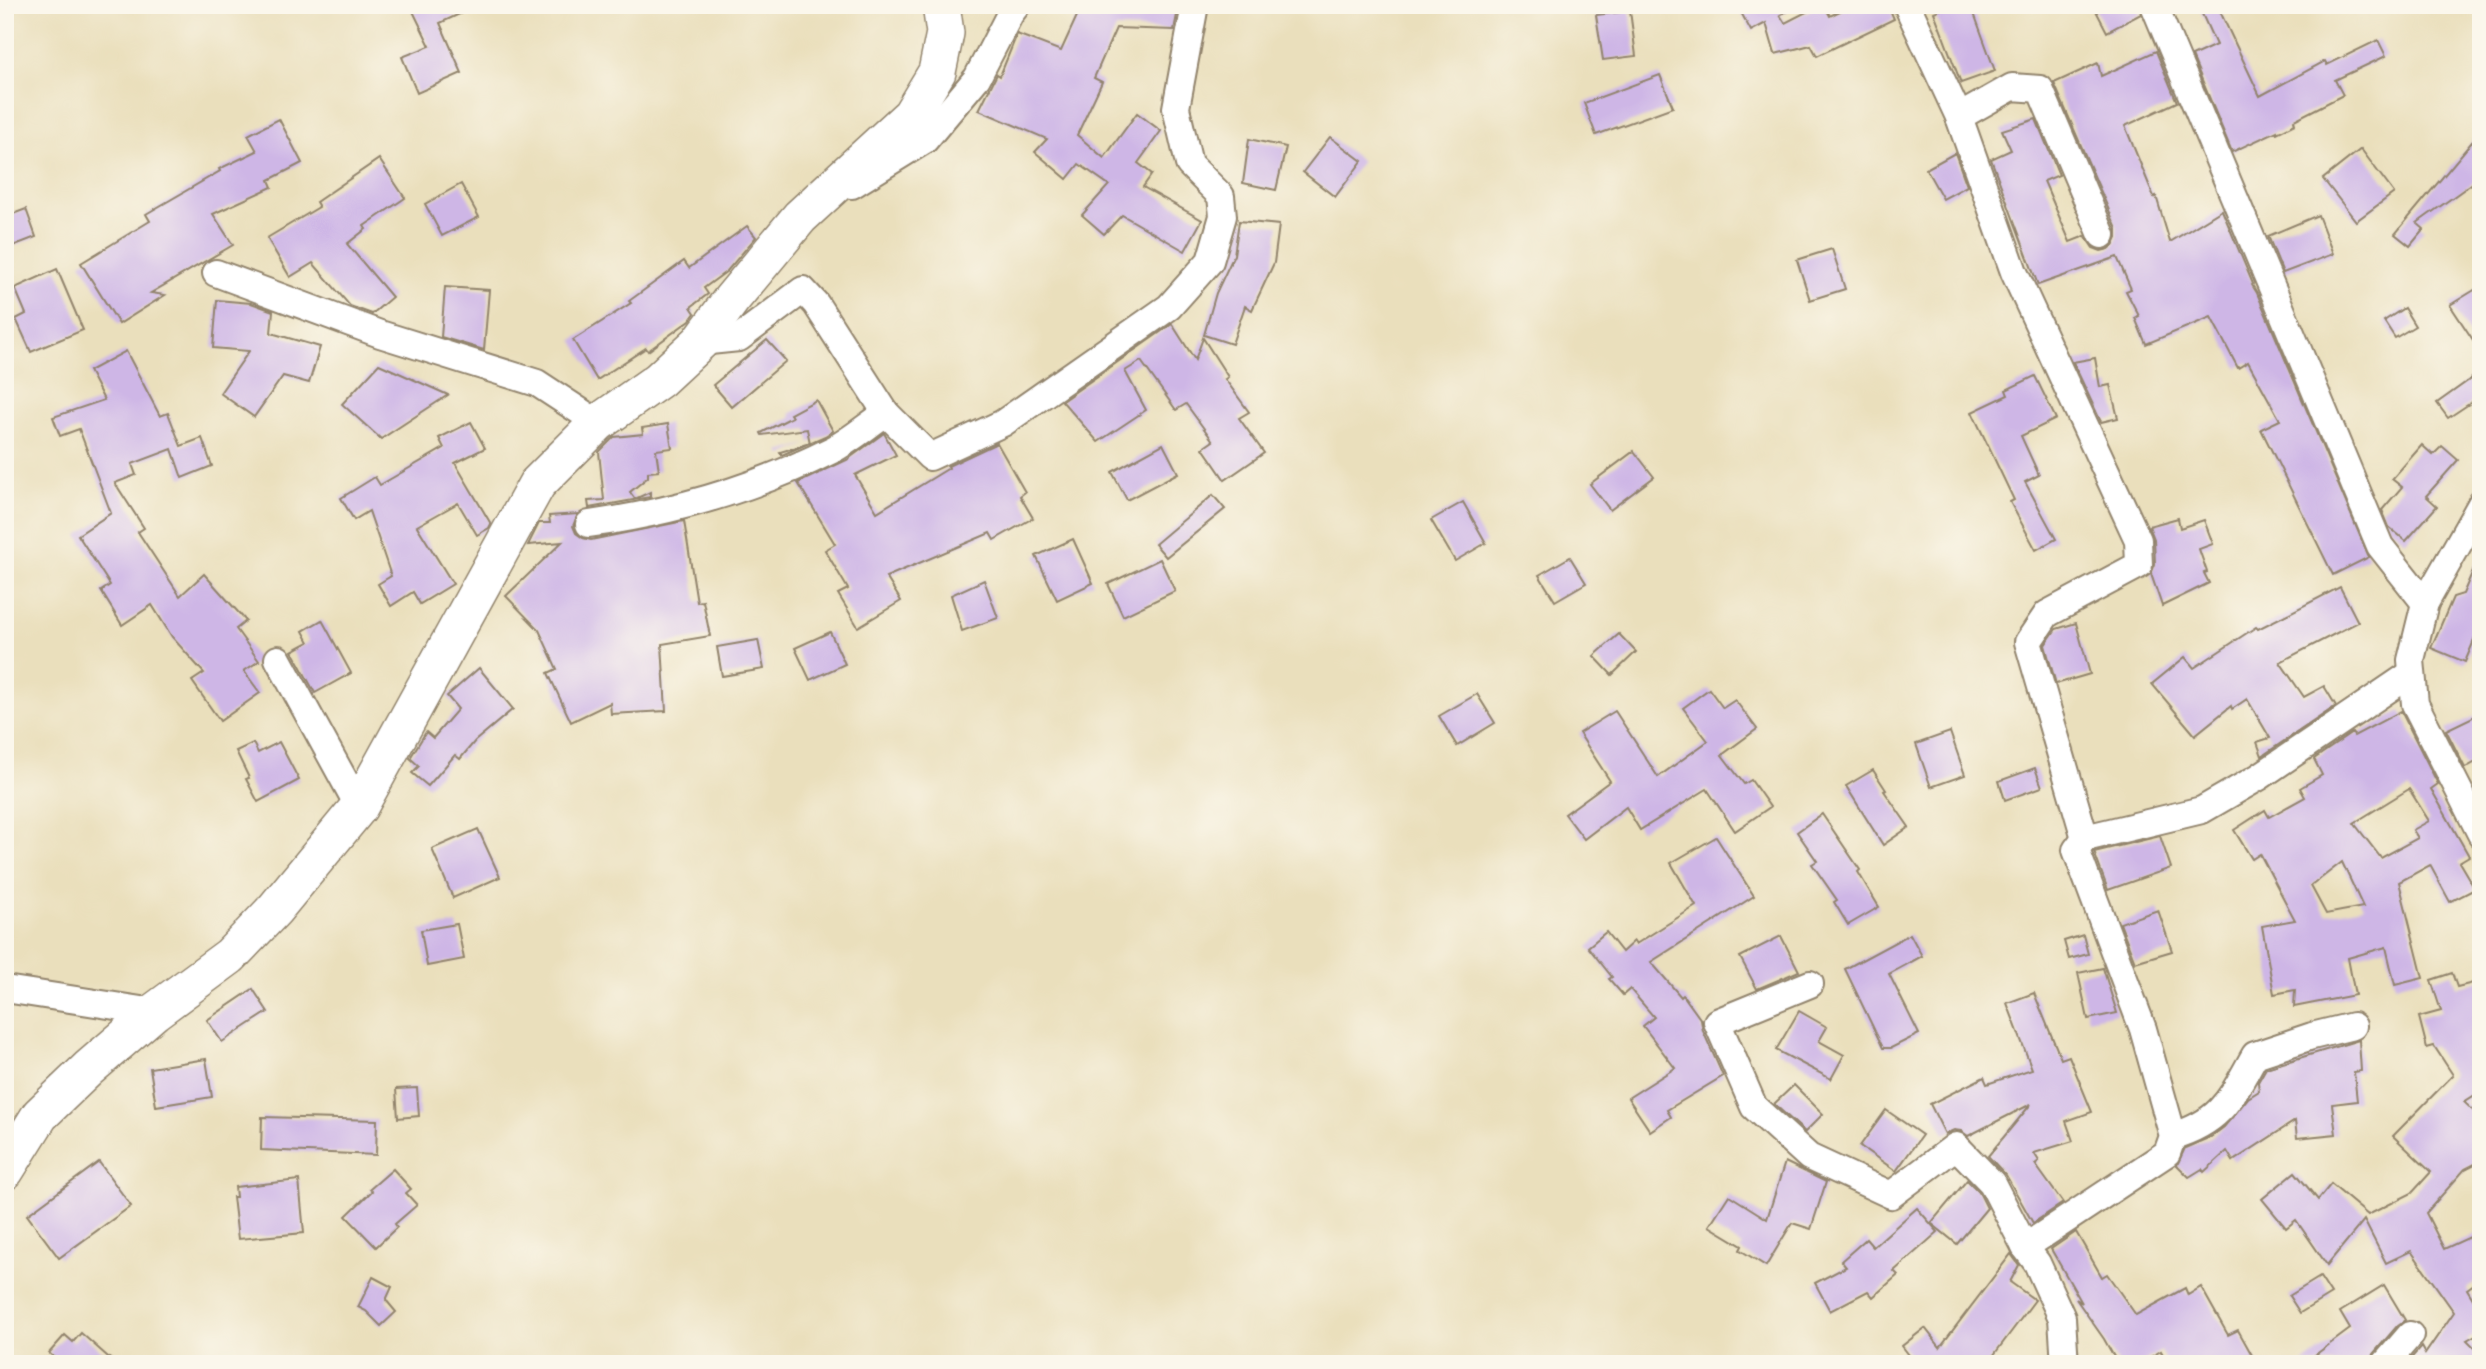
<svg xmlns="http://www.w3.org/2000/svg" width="2486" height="1369" font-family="Caveat,sans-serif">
  <rect width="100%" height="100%" fill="#fbf7ec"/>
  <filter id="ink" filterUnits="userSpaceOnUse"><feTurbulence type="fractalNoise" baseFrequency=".0143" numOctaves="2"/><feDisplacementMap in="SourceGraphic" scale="14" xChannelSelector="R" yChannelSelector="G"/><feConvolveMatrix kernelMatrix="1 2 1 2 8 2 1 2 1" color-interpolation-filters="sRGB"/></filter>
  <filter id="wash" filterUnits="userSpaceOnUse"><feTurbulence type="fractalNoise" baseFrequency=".00686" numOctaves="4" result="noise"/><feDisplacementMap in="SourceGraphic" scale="28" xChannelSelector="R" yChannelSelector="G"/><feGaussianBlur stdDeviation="1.57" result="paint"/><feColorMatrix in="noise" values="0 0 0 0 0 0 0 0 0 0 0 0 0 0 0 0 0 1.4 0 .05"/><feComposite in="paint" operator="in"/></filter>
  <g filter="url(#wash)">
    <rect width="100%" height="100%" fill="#eadfbc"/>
    <g id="blocks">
      <g fill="#ceb6e6" fill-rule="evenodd">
        <path d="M410 5H479L440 23 462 73 417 93 402 57 430 46Z"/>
        <path d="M1082 5H1179L1174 30 1116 28 1094 78 1102 82 1077 135 1104 158 1137 113 1161 131 1138 163 1152 174 1143 187 1202 220 1185 251 1122 215 1104 234 1082 215 1109 185 1079 164 1067 179 1035 152 1047 139 979 110 997 74 1000 76 1017 34 1061 51Z"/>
        <path d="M1737 5H1798L1780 15 1785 23 1820 5H1824L1830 16 1852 5H1888L1894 19 1817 56 1811 45 1775 54 1766 23 1751 31Z"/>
        <path d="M1951 5H1971L1995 71 1961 83 1934 12Z"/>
        <path d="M2093 5H2139L2141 14 2107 32Z"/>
        <path d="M2198 5H2217L2260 96 2325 61 2327 65 2378 40 2386 56 2335 80 2343 95 2294 120 2295 124 2277 133V131L2232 152 2192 56 2216 45Z"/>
        <path d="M1630 11 1636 56 1603 60 1596 15Z"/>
        <path d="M2156 51 2177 102 2125 126 2154 197 2156 196 2170 242 2222 210 2253 284 2252 285 2257 293 2369 557 2333 575 2261 429 2280 420 2248 362 2238 368 2211 317 2146 344 2135 318 2139 316 2126 291 2131 289 2117 257 2038 285 1991 159 2011 150 2002 130 2036 119 2059 175 2044 181 2070 242 2085 236 2093 248 2101 251 2109 249 2114 245 2117 238V229L2054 83 2098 63 2101 76Z"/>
        <path d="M1660 75 1673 107 1596 135 1584 103Z"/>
        <path d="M279 119 302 163 269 180 272 187 213 214 233 245 151 293 165 295 119 324 81 263 150 221 146 214 220 171 219 169 257 151 248 135Z"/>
        <path d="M2481 131V177L2417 223 2424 229 2410 246 2395 234Z"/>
        <path d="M1330 137 1362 161 1335 197 1303 172Z"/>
        <path d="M1249 139 1286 147 1276 190 1243 183Z"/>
        <path d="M2361 149 2394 193 2356 221 2323 179Z"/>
        <path d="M1955 153 1967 186 1943 199 1926 169Z"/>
        <path d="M379 159 405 198 364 226 366 229 347 244 392 297 372 314 350 306 313 263 290 277 267 238 319 207 316 202Z"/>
        <path d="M461 184 479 217 442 236 425 204Z"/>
        <path d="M26 209 36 237 5 249V217Z"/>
        <path d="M2318 215 2333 254 2283 273 2268 236Z"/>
        <path d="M1239 221 1279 225 1274 263 1252 310 1245 306 1232 344 1204 335 1216 293 1234 255Z"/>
        <path d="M747 226 756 237 727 271 704 288 708 294 691 307 695 313 690 320 648 351 646 348 597 380 573 340 631 303 629 301 684 261 689 268Z"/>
        <path d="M1832 249 1845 289 1810 300 1797 260Z"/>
        <path d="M57 269 83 330 31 352 16 319 26 314 15 288Z"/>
        <path d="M2481 286V352L2450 305Z"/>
        <path d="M445 287 489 290 484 350 441 337Z"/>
        <path d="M217 300 251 303 273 311 271 333 320 347 309 383 283 376 254 417 220 393 249 351 213 348Z"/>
        <path d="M2404 308 2415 326 2395 338 2384 321Z"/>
        <path d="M1172 324 1195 360 1203 338 1228 377 1225 379 1249 412 1239 418 1264 453 1225 480 1203 448 1213 441 1186 404 1176 410 1141 361 1125 371 1146 410 1098 442 1062 401Z"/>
        <path d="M767 340 786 361 732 407 713 385Z"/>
        <path d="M126 351 160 416 168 413 181 446 202 438 212 466 182 478 172 449 132 464 136 475 115 483 144 528 138 532 180 596 204 574 246 621 236 629 259 661 244 671 260 693 220 721 192 681 204 673 172 637 152 605 122 625 101 591 110 585 78 535 111 513 79 429 60 436 53 417 104 400 89 371Z"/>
        <path d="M2095 358 2100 387 2110 385 2118 418 2101 422 2073 362Z"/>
        <path d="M379 364 448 395 381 439 342 404Z"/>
        <path d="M2035 376 2056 419 2021 436 2039 475 2025 482 2056 539 2036 550 2010 502 2014 500 1972 412 2008 395 2006 390Z"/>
        <path d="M2472 378 2481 391V396L2448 418 2437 403Z"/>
        <path d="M816 400 833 431 825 436 782 455 780 452 810 443 807 429 762 435 761 433 792 417 790 414Z"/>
        <path d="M471 422 485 448 455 463 491 524 489 528 477 535 458 503 417 526 453 584 420 604 413 592 391 606 378 584 391 576 369 511 354 520 341 498 375 477 380 485 444 448 439 438Z"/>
        <path d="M668 424 672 448 656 450 659 471 648 472V477L630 492 635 499 650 492V497L589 508 588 501 604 500 599 452 614 437 643 434 642 428Z"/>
        <path d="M884 433 896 455 855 475 877 512 949 468 948 466 997 443 1025 492 1020 496 1033 518 994 540 990 533 886 577 901 601 858 627 838 594 848 589 825 550 835 544 798 483 847 460Z"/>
        <path d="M1163 444 1178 473 1127 500 1112 472Z"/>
        <path d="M2422 445 2433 455 2442 446 2458 460 2426 496 2437 506 2406 541 2389 527 2382 510 2402 487 2392 479Z"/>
        <path d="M1634 451 1654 477 1610 510 1590 484Z"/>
        <path d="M1213 495 1225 509 1166 557 1155 544Z"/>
        <path d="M1463 502 1486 543 1455 561 1431 520Z"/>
        <path d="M578 514 573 526 576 533 583 538 591 540 684 521 697 602 703 601 710 636 662 644 666 711 611 714 610 703 571 722 548 673 557 669 539 630 506 596 562 542 528 545 539 523H550L549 516Z"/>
        <path d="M2178 518 2180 528 2204 520 2213 544 2199 549 2207 572 2204 573 2209 583 2162 606 2151 574 2155 564 2154 539 2149 526Z"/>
        <path d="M1073 539 1093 583 1057 600 1036 556Z"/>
        <path d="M2481 552V624L2465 662 2431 648 2453 597 2463 594Z"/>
        <path d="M1570 557 1586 583 1555 601 1539 575Z"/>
        <path d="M1160 559 1175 591 1123 616 1108 584Z"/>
        <path d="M984 580 998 618 962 631 951 595Z"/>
        <path d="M2340 587 2358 622 2280 662 2304 697 2324 686 2336 706 2262 756 2257 742 2270 738 2247 699 2232 709 2231 706 2195 735 2152 684 2185 657 2194 668 2256 627 2258 629Z"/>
        <path d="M322 620 351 673 315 693 292 651 309 642 303 631Z"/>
        <path d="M2076 623 2090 674 2056 684 2045 645 2056 629Z"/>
        <path d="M830 632 845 664 810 680 795 648Z"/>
        <path d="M1619 634 1636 652 1612 675 1594 656Z"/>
        <path d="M758 640 764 669 722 676 717 647Z"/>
        <path d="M479 668 513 709 475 741 460 759 455 755 428 786 412 773 419 766 410 758 426 732 433 738 458 709 447 696Z"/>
        <path d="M1709 689 1723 708 1735 700 1757 729 1722 755 1744 784 1751 780 1770 807 1735 831 1707 789 1640 830 1626 807 1584 839 1565 814 1610 781 1579 733 1615 711 1658 777 1708 741 1683 708Z"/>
        <path d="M1477 694 1495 723 1457 746 1439 716Z"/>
        <path d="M2401 711 2438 784 2431 789 2469 856 2459 862 2475 889 2450 902 2430 865 2399 882 2423 978 2395 985 2386 947 2348 958 2355 995 2294 1007 2295 990 2274 994 2262 926 2295 920 2260 854 2252 859 2234 830 2265 810 2269 817 2305 797 2300 788 2322 775 2314 759 2352 733 2354 736ZM2409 789 2429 821 2413 830 2418 838 2381 858 2354 823ZM2342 862 2363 907 2326 914 2311 886Z"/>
        <path d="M2481 713V759L2465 768 2446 730Z"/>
        <path d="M1950 732 1965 775 1931 787 1916 744Z"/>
        <path d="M279 742 299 780 258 802 246 779 249 778 236 751 253 743 258 753Z"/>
        <path d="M2035 768 2042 787 2005 800 1999 781Z"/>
        <path d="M1873 770 1886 790 1884 791 1909 827 1883 845 1846 786Z"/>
        <path d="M1822 814 1860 870 1858 872 1879 907 1848 925 1834 902 1837 900 1812 864 1817 861 1797 832Z"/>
        <path d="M478 829 500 877 453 898 432 849Z"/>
        <path d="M2160 836 2171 868 2108 890 2094 852Z"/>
        <path d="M1716 837 1754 896 1651 962 1681 997 1683 995 1701 1020 1703 1031 1723 1076 1667 1110 1671 1117 1650 1131 1628 1098 1675 1068 1643 1026 1654 1017 1630 989 1623 995 1609 979 1612 977 1588 947 1606 932 1622 952 1634 941 1636 944 1696 906 1671 863Z"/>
        <path d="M2158 910 2172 951 2135 962 2120 923Z"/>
        <path d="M457 924 464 959 427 966 421 930Z"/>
        <path d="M1910 934 1922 956 1889 974 1919 1034 1891 1048H1883L1845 969Z"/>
        <path d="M2083 935 2088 954 2069 959 2064 941Z"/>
        <path d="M1781 936 1799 971 1757 989 1740 957Z"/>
        <path d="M2103 968 2117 1013 2088 1019 2078 973Z"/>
        <path d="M2452 973 2457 987 2481 981V1091L2464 1102 2481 1118V1161L2465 1169 2426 1213 2444 1249 2481 1232V1279L2467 1289 2481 1312V1332L2467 1340 2481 1354V1364H2406L2421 1347 2425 1354 2454 1312 2411 1251 2386 1263 2364 1220 2327 1265 2296 1220 2286 1228 2262 1199 2295 1172 2318 1200 2331 1184 2368 1215 2412 1193 2431 1172 2393 1136 2453 1075 2434 1046 2427 1048 2419 1017 2441 1011 2431 980Z"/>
        <path d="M253 989 268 1012 222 1042 207 1020Z"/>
        <path d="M2034 993 2061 1059 2069 1056 2092 1112 2066 1121 2073 1141 2034 1153 2039 1161 2035 1164 2063 1203 2033 1223 2006 1175 1988 1156 2031 1104 1968 1136 1961 1131 1954 1130 1945 1134 1930 1104 1984 1077 1987 1084 2032 1069 2007 1003Z"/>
        <path d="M1799 1011 1827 1027 1819 1041 1844 1055 1831 1079 1776 1050Z"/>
        <path d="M2359 1040 2361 1071 2354 1072 2357 1101 2332 1104 2336 1134 2297 1138 2295 1121 2233 1161 2227 1151 2204 1172 2202 1169 2189 1177 2177 1165 2185 1148 2211 1137 2224 1127 2248 1098 2259 1091 2258 1082 2266 1068Z"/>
        <path d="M206 1059 212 1097 156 1106 150 1068Z"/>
        <path d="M1794 1085 1823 1114 1805 1132 1774 1104Z"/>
        <path d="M417 1088 419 1116 398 1118 396 1089Z"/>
        <path d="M1886 1110 1922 1135 1896 1171 1860 1146Z"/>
        <path d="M262 1117 377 1120 376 1155 261 1150Z"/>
        <path d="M99 1162 131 1206 59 1258 27 1215Z"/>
        <path d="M1785 1162 1826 1182 1811 1229 1792 1223 1766 1266 1740 1250 1742 1246 1709 1226 1729 1195 1767 1219Z"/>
        <path d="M393 1169 411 1189 406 1193 417 1205 395 1224 397 1227 376 1247 346 1216 372 1191 370 1189Z"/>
        <path d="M299 1180 304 1233 238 1239 233 1197H236L235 1187Z"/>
        <path d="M1967 1180 1979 1192 1987 1208 1957 1244 1931 1223Z"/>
        <path d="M1917 1208 1938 1232 1894 1271 1898 1275 1873 1297 1868 1291 1830 1311 1815 1283 1846 1267 1841 1261 1866 1239 1873 1247Z"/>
        <path d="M2076 1232 2102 1277 2107 1274 2136 1315 2185 1288 2188 1295 2201 1287 2228 1335 2238 1330 2257 1364H2168L2161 1351 2139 1364H2118L2104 1339 2076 1299 2082 1303 2051 1249Z"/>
        <path d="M2011 1254 2019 1265 2010 1282 2035 1300 1987 1364H1916L1902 1346 1925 1328 1940 1347Z"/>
        <path d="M373 1277 392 1287 386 1300 396 1312 381 1326 366 1311 358 1307Z"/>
        <path d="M2320 1277 2331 1294 2300 1313 2289 1296Z"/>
        <path d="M2384 1285 2405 1320 2398 1325 2373 1354 2370 1364H2303L2350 1329 2340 1312Z"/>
        <path d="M81 1333 116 1364H61L49 1353 65 1335 73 1342Z"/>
      </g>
    </g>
  </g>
  <g filter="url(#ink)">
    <use href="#blocks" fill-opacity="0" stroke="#92846d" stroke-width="2"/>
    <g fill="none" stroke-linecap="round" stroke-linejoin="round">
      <defs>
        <g id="street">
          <path d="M1907 5 1959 117 2014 272 2138 540 2139 565 2047 614 2028 642 2085 838"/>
          <path d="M2154 5 2380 546 2425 603"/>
          <path d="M1959 117 2012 87 2040 89 2102 235"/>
          <path d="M852 185 925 140 977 78 1010 14 1017 5"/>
          <path d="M216 273 380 334 537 383 598 423"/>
          <path d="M700 342 739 338 803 290 816 304 886 413 930 457 1003 423 1169 307 1210 261 1223 216 1221 196 1189 164 1176 108 1195 5"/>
          <path d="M2481 504 2425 603 2411 660 2415 704 2481 834"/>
          <path d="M589 524C674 512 756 488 832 450 851 440 868 425 886 413"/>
          <path d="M278 659 359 807"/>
          <path d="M1810 984 1717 1022 1754 1107 1809 1157 1891 1195 1956 1146 1992 1183 2025 1247 2037 1263 2062 1318 2065 1364"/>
          <path d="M5 989 154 1012"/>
          <path d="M2173 1136C2223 1121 2231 1097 2255 1055L2312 1036 2353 1026"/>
          <path d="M2025 1247 2167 1153 2173 1136 2143 1029 2076 850 2085 838 2202 810 2259 777 2412 673"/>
          <path d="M2385 1364 2410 1335"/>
        </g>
        <path id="secondary" d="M5 1171 40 1115 89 1068 154 1012 230 956 274 910 359 807 537 484 598 423 659 380 700 342 731 300 800 217 911 115 937 72 945 33 941 5"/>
      </defs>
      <use href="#street" stroke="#92846d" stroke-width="30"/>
      <use href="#secondary" stroke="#92846d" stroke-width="40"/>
      <use href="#street" stroke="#fff" stroke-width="26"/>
      <use href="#secondary" stroke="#fff" stroke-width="37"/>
    </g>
  </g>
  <rect width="2486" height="1369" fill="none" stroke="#fbf7ec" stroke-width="28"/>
</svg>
